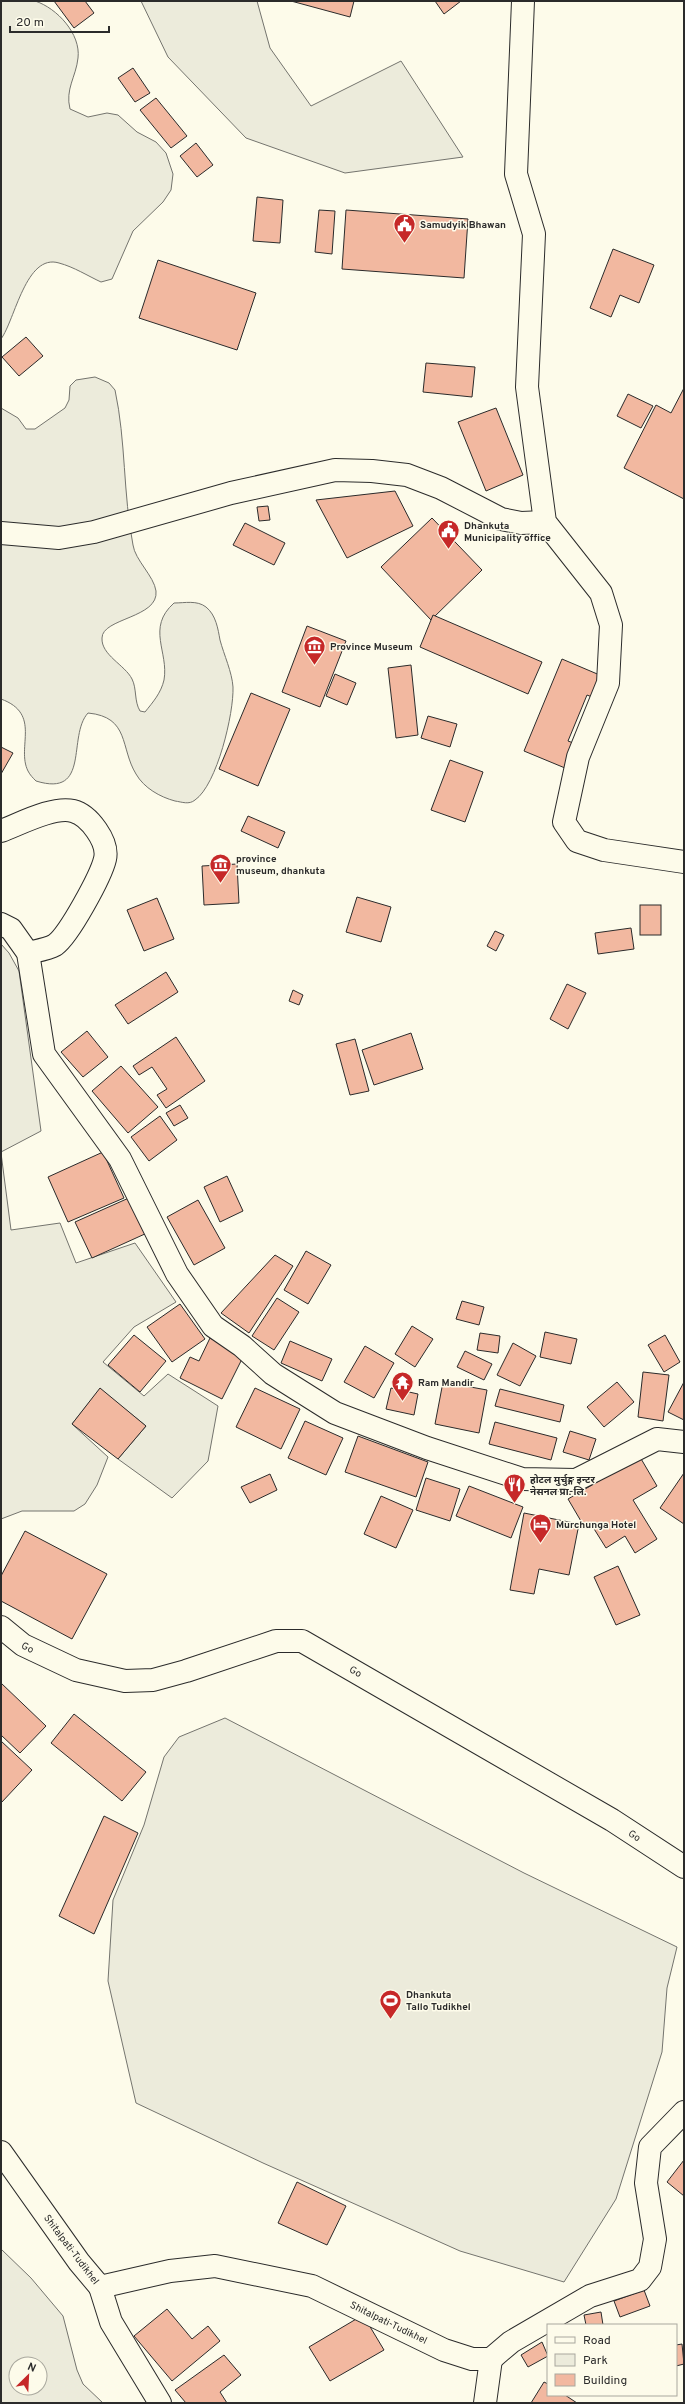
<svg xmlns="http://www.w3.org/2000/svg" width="685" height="2404" font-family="Overpass,'Noto Sans Devanagari',sans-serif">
  <rect width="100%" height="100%" fill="#fdfbea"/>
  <g fill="#ecebdb" stroke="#74746e" fill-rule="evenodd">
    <path d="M1 1C11 1 25 0 35 1 57 8 81 34 78 58 76 77 65 89 70 109L88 117 107 113 118 115 137 132 156 142 166 153 173 174 171 190 163 202 133 231 112 279 101 282C88 276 74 267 59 263 26 253 15 320 1 339Z"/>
    <path d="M141 1H257L270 48 311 106 401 61 463 157 345 173 246 138 168 57Z"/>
    <path d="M95 377 109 383 115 390C126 441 123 494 133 545 135 560 154 576 156 591 159 618 102 618 102 638 101 655 125 665 132 679 137 689 134 701 140 711L145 712C153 702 161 693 164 680 169 652 146 628 174 603 185 603 197 600 206 607 216 615 218 629 220 640 224 655 232 672 233 687 234 713 217 785 195 800 189 805 182 802 175 801 160 797 144 788 136 774 120 748 130 717 88 713 67 736 91 798 36 781 33 778 30 775 28 771 16 747 42 714 1 699V408L18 418 26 429H35L65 408 69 400 70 386 76 380Z"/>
    <path d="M1 944 9 953 19 971 41 1131 1 1152Z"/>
    <path d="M1 1153 11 1230 60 1223 76 1263 135 1243 176 1302 134 1327 103 1362 144 1396 168 1374 218 1406 208 1461 172 1498 118 1459 146 1426 100 1389 72 1424 108 1457 97 1485 85 1504 74 1511H22L1 1519Z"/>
    <path d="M225 1718 524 1873 677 1947 667 1988 662 2052 616 2199 564 2282 460 2251 263 2163 136 2103 108 1981 113 1900 144 1825 164 1757 179 1737Z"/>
    <path d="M1 2249 31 2278 63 2316 77 2370 83 2384 103 2403H1ZM16 2364H40V2388H16Z"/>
  </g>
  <g fill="#f2b8a0" stroke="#2b2b2b">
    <path d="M54 1H85L94 13 74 28Z"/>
    <path d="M291 1H354L350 17Z"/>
    <path d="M435 1H461L444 14Z"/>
    <path d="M133 68 150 93 135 102 118 78Z"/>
    <path d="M156 98 187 136 171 148 140 110Z"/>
    <path d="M196 143 213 165 197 177 180 156Z"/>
    <path d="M257 197 283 200 280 243 253 241Z"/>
    <path d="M319 210 335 211 332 254 315 252Z"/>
    <path d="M346 210 468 219 464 278 342 269Z"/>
    <path d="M613 249 654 265 639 303 620 295 611 317 590 308Z"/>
    <path d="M158 260 256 293 237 350 139 318Z"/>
    <path d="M26 337 43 356 19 376 2 357Z"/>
    <path d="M426 363 475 367 472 397 423 392Z"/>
    <path d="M684 388V499L624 468 656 405 671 413Z"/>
    <path d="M628 394 653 406 641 428 617 416Z"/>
    <path d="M496 408 523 475 486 491 458 422Z"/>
    <path d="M395 491 413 526 347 558 316 500Z"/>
    <path d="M268 506 270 520 259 521 257 507Z"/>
    <path d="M432 518 482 570 431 620 381 567Z"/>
    <path d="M245 523 285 543 274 565 233 545Z"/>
    <path d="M433 615 542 662 528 694 420 647Z"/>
    <path d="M307 626 346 641 320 707 282 692Z"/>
    <path d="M562 659 602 676 592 697 587 695 568 741 576 744 565 768 524 751Z"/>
    <path d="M411 665 418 735 396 738 388 668Z"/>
    <path d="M335 674 356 683 347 705 326 696Z"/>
    <path d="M251 693 290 709 258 786 219 769Z"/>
    <path d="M428 716 457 724 450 747 421 738Z"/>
    <path d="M1 747 13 753 1 774Z"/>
    <path d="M450 760 483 772 465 822 431 810Z"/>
    <path d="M248 816 285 832 278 848 241 831Z"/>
    <path d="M237 864 239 903 204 905 202 866Z"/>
    <path d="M357 897 391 907 381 942 346 932Z"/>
    <path d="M157 898 174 939 144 951 127 910Z"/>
    <rect x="640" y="905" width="21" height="30"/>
    <path d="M631 928 634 949 598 954 595 933Z"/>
    <path d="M495 931 504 935 496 951 487 946Z"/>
    <path d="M166 972 178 992 128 1024 115 1005Z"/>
    <path d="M567 984 586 993 568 1029 550 1019Z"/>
    <path d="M293 990 303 995 299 1005 289 1001Z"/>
    <path d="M87 1031 108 1057 83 1077 61 1052Z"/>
    <path d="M411 1033 423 1069 374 1085 362 1050Z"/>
    <path d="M176 1037 205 1081 166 1108 157 1095 167 1089 152 1067 139 1075 133 1066Z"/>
    <path d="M355 1039 369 1091 350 1095 336 1044Z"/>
    <path d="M121 1066 158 1107 128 1133 92 1091Z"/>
    <path d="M180 1105 188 1118 174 1126 166 1113Z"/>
    <path d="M160 1116 177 1140 149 1161 131 1137Z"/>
    <path d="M103 1152 124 1198 68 1222 48 1177Z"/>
    <path d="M227 1176 243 1211 220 1222 204 1187Z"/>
    <path d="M131 1197 147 1233 92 1258 75 1222Z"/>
    <path d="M198 1200 225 1248 194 1265 167 1217Z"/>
    <path d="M306 1251 331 1265 308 1304 284 1290Z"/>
    <path d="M275 1255 293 1266 249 1333 221 1313Z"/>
    <path d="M277 1298 299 1312 274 1350 252 1336Z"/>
    <path d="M462 1301 484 1307 479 1325 456 1319Z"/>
    <path d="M180 1304 205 1339 172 1362 147 1327Z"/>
    <path d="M412 1326 433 1339 415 1367 395 1354Z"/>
    <path d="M545 1332 577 1339 571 1364 540 1357Z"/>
    <path d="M480 1333 500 1336 498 1353 477 1350Z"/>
    <path d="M134 1335 166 1361 140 1392 108 1365Z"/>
    <path d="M665 1335 680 1362 664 1372 648 1345Z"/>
    <path d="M210 1338 244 1355 222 1399 180 1378 190 1357 199 1361Z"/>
    <path d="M290 1341 332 1359 322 1381 281 1363Z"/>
    <path d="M513 1343 536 1356 520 1386 497 1375Z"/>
    <path d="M365 1346 394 1363 374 1398 344 1382Z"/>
    <path d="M465 1351 492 1364 484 1380 457 1367Z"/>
    <path d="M643 1372 669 1375 663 1421 638 1417Z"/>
    <path d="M443 1382 487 1390 479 1433 435 1424Z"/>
    <path d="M617 1382 634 1402 604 1427 587 1407Z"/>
    <path d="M684 1382V1420L668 1412Z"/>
    <path d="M100 1388 146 1426 118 1459 72 1424Z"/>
    <path d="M255 1388 300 1409 281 1449 236 1427Z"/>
    <path d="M391 1388 418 1394 414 1415 386 1409Z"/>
    <path d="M500 1389 564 1405 560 1422 495 1406Z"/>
    <path d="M305 1421 343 1438 326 1475 288 1458Z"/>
    <path d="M495 1422 557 1438 551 1460 489 1444Z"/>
    <path d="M570 1431 596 1439 589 1460 563 1452Z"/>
    <path d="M358 1436 428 1462 416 1497 345 1472Z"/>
    <path d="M640 1457 657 1486 633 1500 657 1539 635 1553 625 1536 606 1548 591 1524 585 1528 568 1499Z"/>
    <path d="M684 1473V1524L660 1508Z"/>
    <path d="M270 1474 277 1490 250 1503 241 1487Z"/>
    <path d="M426 1478 460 1489 450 1521 416 1510Z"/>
    <path d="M469 1486 523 1507 511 1538 456 1516Z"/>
    <path d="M381 1496 413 1510 396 1548 364 1534Z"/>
    <path d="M524 1513 579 1524 569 1575 539 1569 534 1594 510 1590Z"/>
    <path d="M25 1531 107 1574 72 1639 1 1601V1576Z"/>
    <path d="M618 1566 640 1615 616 1625 594 1577Z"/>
    <path d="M1 1683 46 1726 20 1753 1 1735Z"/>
    <path d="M74 1714 146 1772 122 1801 51 1743Z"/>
    <path d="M1 1741 32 1770 1 1803Z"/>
    <path d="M104 1816 138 1833 94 1934 59 1916Z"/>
    <path d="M684 2160V2196L667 2182Z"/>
    <path d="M297 2182 346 2206 327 2245 278 2223Z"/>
    <path d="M644 2290 650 2306 620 2317 614 2301Z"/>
    <path d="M167 2309 192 2339 208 2326 220 2341 172 2381 134 2336Z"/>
    <path d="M601 2312 603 2325H586L584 2315Z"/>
    <path d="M363 2315 384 2350 330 2381 309 2347Z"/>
    <path d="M542 2342 548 2356 528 2367 521 2355Z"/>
    <path d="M682 2344 684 2364 676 2366V2345Z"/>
    <path d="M224 2355 241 2375 220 2392 227 2403H186L175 2390Z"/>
    <path d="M544 2382 548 2384V2395H565L577 2403H531Z"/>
  </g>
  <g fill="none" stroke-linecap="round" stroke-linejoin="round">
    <defs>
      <g id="minor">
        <path d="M523 1 516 174 534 234 527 387 545 522 601 593 611 625 608 683 578 757 564 822 577 841 604 850 684 862"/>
        <path d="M1 533 59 538 94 532 231 493 335 470 372 471 407 475 441 488 501 519 521 523 545 522"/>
        <path d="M1 831C20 824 53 806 73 811 89 815 109 842 105 859 101 876 69 935 55 945 48 949 36 951 28 953"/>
        <path d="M1 924 11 929 28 953 44 1054 120 1159 177 1274 213 1326 242 1346 273 1374 335 1413 427 1448 522 1479 576 1480 657 1439 684 1442"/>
        <path d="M1 1627 23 1645 76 1670 125 1681 153 1680 186 1671 276 1641H302L612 1820 684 1867"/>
        <path d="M1 2152 79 2262 100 2287 170 2271 215 2266 312 2286 444 2350 472 2359H491L511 2342 590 2296 640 2280 650 2267 655 2239 646 2183 650 2147 684 2112"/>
        <path d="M100 2287 111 2322 160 2403"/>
        <path d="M485 2403 491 2359"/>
      </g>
    </defs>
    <use href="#minor" stroke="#2b2b2b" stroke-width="24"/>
    <use href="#minor" stroke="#fdfbea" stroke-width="22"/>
  </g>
  <defs>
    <symbol id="civic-pin" viewBox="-11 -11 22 30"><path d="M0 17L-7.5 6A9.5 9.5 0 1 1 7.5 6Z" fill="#c62828" stroke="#fdfbea"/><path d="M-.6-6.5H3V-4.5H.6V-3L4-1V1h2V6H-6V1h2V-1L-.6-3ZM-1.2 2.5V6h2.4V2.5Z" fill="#fff"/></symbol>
    <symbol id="museum-pin" viewBox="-11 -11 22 30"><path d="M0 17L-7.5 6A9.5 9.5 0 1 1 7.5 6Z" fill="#c62828" stroke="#fdfbea"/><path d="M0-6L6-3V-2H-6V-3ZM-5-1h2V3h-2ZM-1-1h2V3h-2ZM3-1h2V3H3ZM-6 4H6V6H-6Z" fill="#fff"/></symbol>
    <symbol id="temple-pin" viewBox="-11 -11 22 30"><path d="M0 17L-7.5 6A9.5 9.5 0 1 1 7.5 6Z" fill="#c62828" stroke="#fdfbea"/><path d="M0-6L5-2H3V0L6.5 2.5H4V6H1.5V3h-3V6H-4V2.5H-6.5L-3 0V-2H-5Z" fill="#fff"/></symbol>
    <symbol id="restaurant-pin" viewBox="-11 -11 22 30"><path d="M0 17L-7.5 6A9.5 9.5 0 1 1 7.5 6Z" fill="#c62828" stroke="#fdfbea"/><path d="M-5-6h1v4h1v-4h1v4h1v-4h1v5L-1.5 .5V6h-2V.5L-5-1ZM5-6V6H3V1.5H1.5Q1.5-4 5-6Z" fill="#fff"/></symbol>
    <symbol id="hotel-pin" viewBox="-11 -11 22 30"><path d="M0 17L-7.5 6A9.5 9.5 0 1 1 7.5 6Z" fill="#c62828" stroke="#fdfbea"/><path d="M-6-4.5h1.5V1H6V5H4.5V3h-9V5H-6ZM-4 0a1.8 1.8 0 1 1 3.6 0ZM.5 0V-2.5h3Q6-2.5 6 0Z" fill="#fff"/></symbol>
    <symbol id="stadium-pin" viewBox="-11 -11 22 30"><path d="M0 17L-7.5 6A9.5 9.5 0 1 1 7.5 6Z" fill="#c62828" stroke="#fdfbea"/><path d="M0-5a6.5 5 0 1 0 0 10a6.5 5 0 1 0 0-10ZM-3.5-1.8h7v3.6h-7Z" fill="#fff"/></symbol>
  </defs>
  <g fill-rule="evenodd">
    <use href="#civic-pin" x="392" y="212" width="25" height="34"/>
    <use href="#civic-pin" x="436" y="518" width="25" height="34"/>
    <use href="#museum-pin" x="302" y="634" width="25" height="34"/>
    <use href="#museum-pin" x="208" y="852" width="25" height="34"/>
    <use href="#temple-pin" x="390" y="1370" width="25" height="34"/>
    <use href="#restaurant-pin" x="502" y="1472" width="25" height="34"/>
    <use href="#hotel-pin" x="528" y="1512" width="25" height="34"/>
    <use href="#stadium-pin" x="378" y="1988" width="25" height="34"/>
  </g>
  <g text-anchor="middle" stroke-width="3" stroke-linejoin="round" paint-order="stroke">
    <g font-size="10" font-weight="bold" fill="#2b2b2b" stroke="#fdfbea" text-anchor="start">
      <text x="420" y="228">Samudyik Bhawan</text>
      <text x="464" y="529">Dhankuta<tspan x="464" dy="12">Municipality office</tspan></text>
      <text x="330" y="650">Province Museum</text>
      <text x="236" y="862">province<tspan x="236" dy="12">museum, dhankuta</tspan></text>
      <text x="418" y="1386">Ram Mandir</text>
      <text x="530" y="1483">होटल मुर्चुङ्ग इन्टर<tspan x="530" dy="12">नेसनल प्रा. लि.</tspan></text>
      <text x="556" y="1528">Murchunga Hotel</text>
      <text x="406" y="1998">Dhankuta<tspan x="406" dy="12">Tallo Tudikhel</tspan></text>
    </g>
    <g font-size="10" fill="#2b2b2b" stroke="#fdfbea">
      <text transform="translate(28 1647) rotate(28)" y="4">Go</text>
      <text transform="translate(356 1671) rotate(30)" y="4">Go</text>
      <text transform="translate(635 1835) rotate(33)" y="4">Go</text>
      <text transform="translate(72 2249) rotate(53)" y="4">Shitalpati-Tudikhel</text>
      <text transform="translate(389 2322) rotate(26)" y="4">Shitalpati-Tudikhel</text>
    </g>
  </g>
  <rect width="685" height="2404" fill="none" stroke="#2b2b2b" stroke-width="4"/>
  <rect x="547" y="2324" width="130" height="72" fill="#fdfbea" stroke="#a9a89e"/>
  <rect x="555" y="2337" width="20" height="6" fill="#fdfbea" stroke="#a9a89e"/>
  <text x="583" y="2344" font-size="12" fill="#2b2b2b">Road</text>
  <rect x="555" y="2354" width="20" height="12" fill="#ecebdb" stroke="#a9a89e"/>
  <text x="583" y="2364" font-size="12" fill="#2b2b2b">Park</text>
  <rect x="555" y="2374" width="20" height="12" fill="#f2b8a0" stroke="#a9a89e"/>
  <text x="583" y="2384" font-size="12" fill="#2b2b2b">Building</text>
  <g transform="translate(28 2376) rotate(24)"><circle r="19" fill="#fdfbea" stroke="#a9a89e"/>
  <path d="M0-3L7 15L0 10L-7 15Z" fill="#c62828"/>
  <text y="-6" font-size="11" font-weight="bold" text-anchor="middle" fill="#2b2b2b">N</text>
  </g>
  <path d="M10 26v6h99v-6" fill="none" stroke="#2b2b2b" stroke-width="2"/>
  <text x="16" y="26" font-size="12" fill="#2b2b2b" stroke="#fdfbea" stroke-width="3" paint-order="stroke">20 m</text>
</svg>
